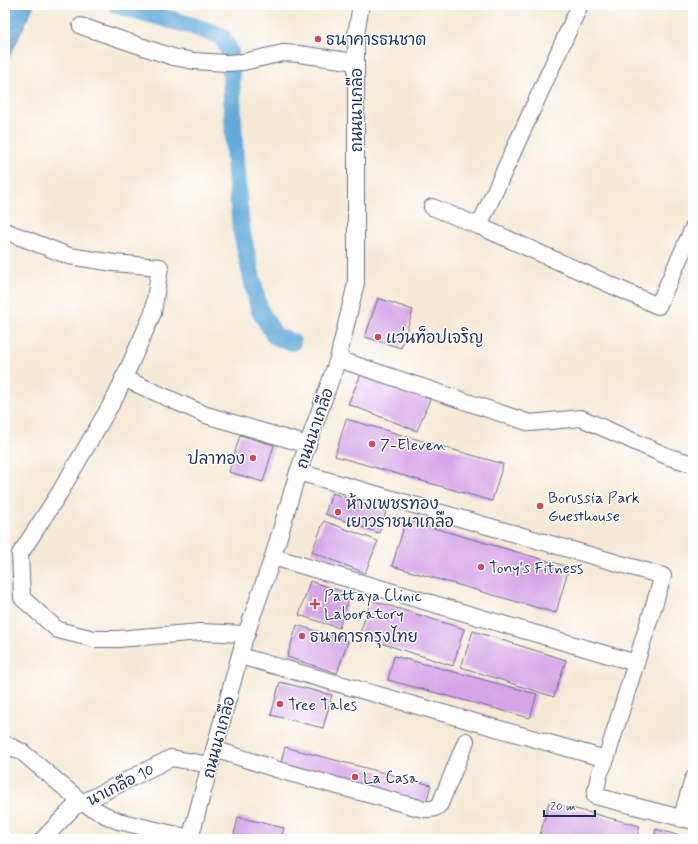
<svg xmlns="http://www.w3.org/2000/svg" width="698" height="844" font-family="Mynerve,'Playpen Sans Thai',sans-serif">
  <defs>
    <pattern id="water-waves" width="16" height="10" patternUnits="userSpaceOnUse"><rect width="16" height="10" fill="#62aad9"/><path d="M0 5q4-4 8 0t8 0" fill="none" stroke="#508bb3"/></pattern>
  </defs>
  <rect width="100%" height="100%" fill="#fff"/>
  <filter id="ink" filterUnits="userSpaceOnUse"><feTurbulence type="fractalNoise" baseFrequency=".025" numOctaves="2"/><feDisplacementMap in="SourceGraphic" scale="8" xChannelSelector="R" yChannelSelector="G"/><feConvolveMatrix kernelMatrix="1 2 1 2 8 2 1 2 1" color-interpolation-filters="sRGB"/></filter>
  <filter id="wash" filterUnits="userSpaceOnUse"><feTurbulence type="fractalNoise" baseFrequency=".012" numOctaves="4" result="noise"/><feDisplacementMap in="SourceGraphic" scale="16" xChannelSelector="R" yChannelSelector="G"/><feGaussianBlur stdDeviation="0.9" result="paint"/><feColorMatrix in="noise" values="0 0 0 0 0 0 0 0 0 0 0 0 0 0 0 0 0 1.4 0 .05"/><feComposite in="paint" operator="in"/></filter>
  <g filter="url(#wash)">
    <rect width="100%" height="100%" fill="#f6ead6"/>
    <path fill="url(#water-waves)" stroke="#3e6c9c" d="M5 5H34L5 66Z"/>
    <g fill="none" stroke-linecap="round" stroke-linejoin="round">
      <path stroke="#62aad9" stroke-width="18" d="M117 5 193 26 221 36 230 52 235 163 241 229 259 309 275 336 292 342"/>
    </g>
    <g id="blocks">
      <g fill="#d6a5e7">
        <path d="M378 298 413 310 401 348 365 337Z"/>
        <path d="M362 372 430 399 417 431 348 404Z"/>
        <path d="M346 419 503 464 492 501 335 456Z"/>
        <path d="M240 435 274 445 263 482 229 472Z"/>
        <path d="M332 493 386 512 379 533 325 514Z"/>
        <path d="M406 520 569 567 556 613 392 566Z"/>
        <path d="M324 521 378 541 365 573 312 552Z"/>
        <path d="M310 581 350 594 339 628 299 615Z"/>
        <path d="M371 600 464 629 453 666 359 636Z"/>
        <path d="M297 625 348 641 337 673 287 657Z"/>
        <path d="M473 631 566 660 554 697 461 667Z"/>
        <path d="M394 656 537 694 530 718 388 680Z"/>
        <path d="M280 682 332 695 323 728 271 715Z"/>
        <path d="M285 747 431 785 425 807 279 769Z"/>
        <path d="M549 802 640 826 636 839H539Z"/>
        <path d="M238 817 284 828 281 839H233Z"/>
        <path d="M656 829 691 839H654Z"/>
      </g>
    </g>
  </g>
  <g filter="url(#ink)">
    <use href="#blocks" fill-opacity="0" stroke="#687088" stroke-width="1"/>
    <g fill="none" stroke-linecap="round" stroke-linejoin="round">
      <defs>
        <g id="minor">
          <path d="M81 26 173 57 194 61 226 63 243 62 283 53 299 54 356 62"/>
          <path d="M432 207 479 226 658 306 693 228"/>
          <path d="M479 226 580 5"/>
          <path d="M5 231 69 256 114 263 160 267 153 313 116 396 60 492 20 554 22 598 58 630 94 639H118L200 632 247 634"/>
          <path d="M338 359 530 423 581 418 669 457 693 464"/>
          <path d="M123 378 206 415 308 445"/>
          <path d="M298 472 663 576 606 759 599 775 595 796 693 821"/>
          <path d="M273 557 636 663"/>
          <path d="M240 656 606 759"/>
          <path d="M5 744 22 752 83 803 105 815 118 821 190 838"/>
          <path d="M214 749 282 771 423 809C430 809 435 810 440 804L466 741"/>
          <path d="M681 819 693 779"/>
          <path d="M43 839 74 807 171 758 210 765"/>
          <path d="M190 839 244 640 273 557 298 472 338 359 356 283V34L361 5"/>
        </g>
      </defs>
      <use href="#minor" stroke="#687088" stroke-width="18"/>
      <use href="#minor" stroke="#fff" stroke-width="16"/>
    </g>
  </g>
  <g fill="#d1495b" stroke="#fff" stroke-width="1.5">
    <circle cx="318" cy="39" r="4"/>
    <circle cx="378" cy="337" r="4"/>
    <circle cx="372" cy="444" r="4"/>
    <circle cx="253" cy="458" r="4"/>
    <circle cx="540" cy="506" r="4"/>
    <circle cx="338" cy="512" r="4"/>
    <circle cx="481" cy="567" r="4"/>
    <path d="M313 598h4v4h4v4h-4v4h-4v-4h-4v-4h4z"/>
    <circle cx="302" cy="636" r="4"/>
    <circle cx="280" cy="704" r="4"/>
    <circle cx="355" cy="777" r="4"/>
  </g>
  <g text-anchor="middle" stroke-width="3" stroke-linejoin="round" paint-order="stroke">
    <g font-size="16" fill="#1b2f5e" stroke="#fff" text-anchor="start">
      <text x="326" y="45">ธนาคารธนชาต</text>
      <text x="386" y="343">แว่นท็อปเจริญ</text>
      <text x="380" y="450">7-Eleven</text>
      <text x="245" y="464" text-anchor="end">ปลาทอง</text>
      <text x="548" y="503">Borussia Park<tspan x="548" dy="18">Guesthouse</tspan></text>
      <text x="346" y="509">ห้างเพชรทอง<tspan x="346" dy="18">เยาวราชนาเกลือ</tspan></text>
      <text x="489" y="573">Tony's Fitness</text>
      <text x="324" y="601">Pattaya Clinic<tspan x="324" dy="18">Laboratory</tspan></text>
      <text x="310" y="642">ธนาคารกรุงไทย</text>
      <text x="288" y="710">Tree Tales</text>
      <text x="363" y="783">La Casa</text>
    </g>
    <g font-size="16" fill="#1b2f5e" stroke="#fff">
      <text transform="translate(356 110) rotate(-90)" y="6">ถนนนาเกลือ</text>
      <text transform="translate(314 428) rotate(-71)" y="6">ถนนนาเกลือ</text>
      <text transform="translate(218 737) rotate(-75)" y="6">ถนนนาเกลือ</text>
      <text transform="translate(120 784) rotate(-27)" y="6">นาเกลือ 10</text>
    </g>
  </g>
  <rect width="698" height="844" fill="none" stroke="#fff" stroke-width="20"/>
  <path d="M544 810v6h51v-6" fill="none" stroke="#1b2f5e" stroke-width="2"/>
  <text x="550" y="810" font-size="12" fill="#1b2f5e" stroke="#ffffff" stroke-width="3" paint-order="stroke">20 m</text>
</svg>
